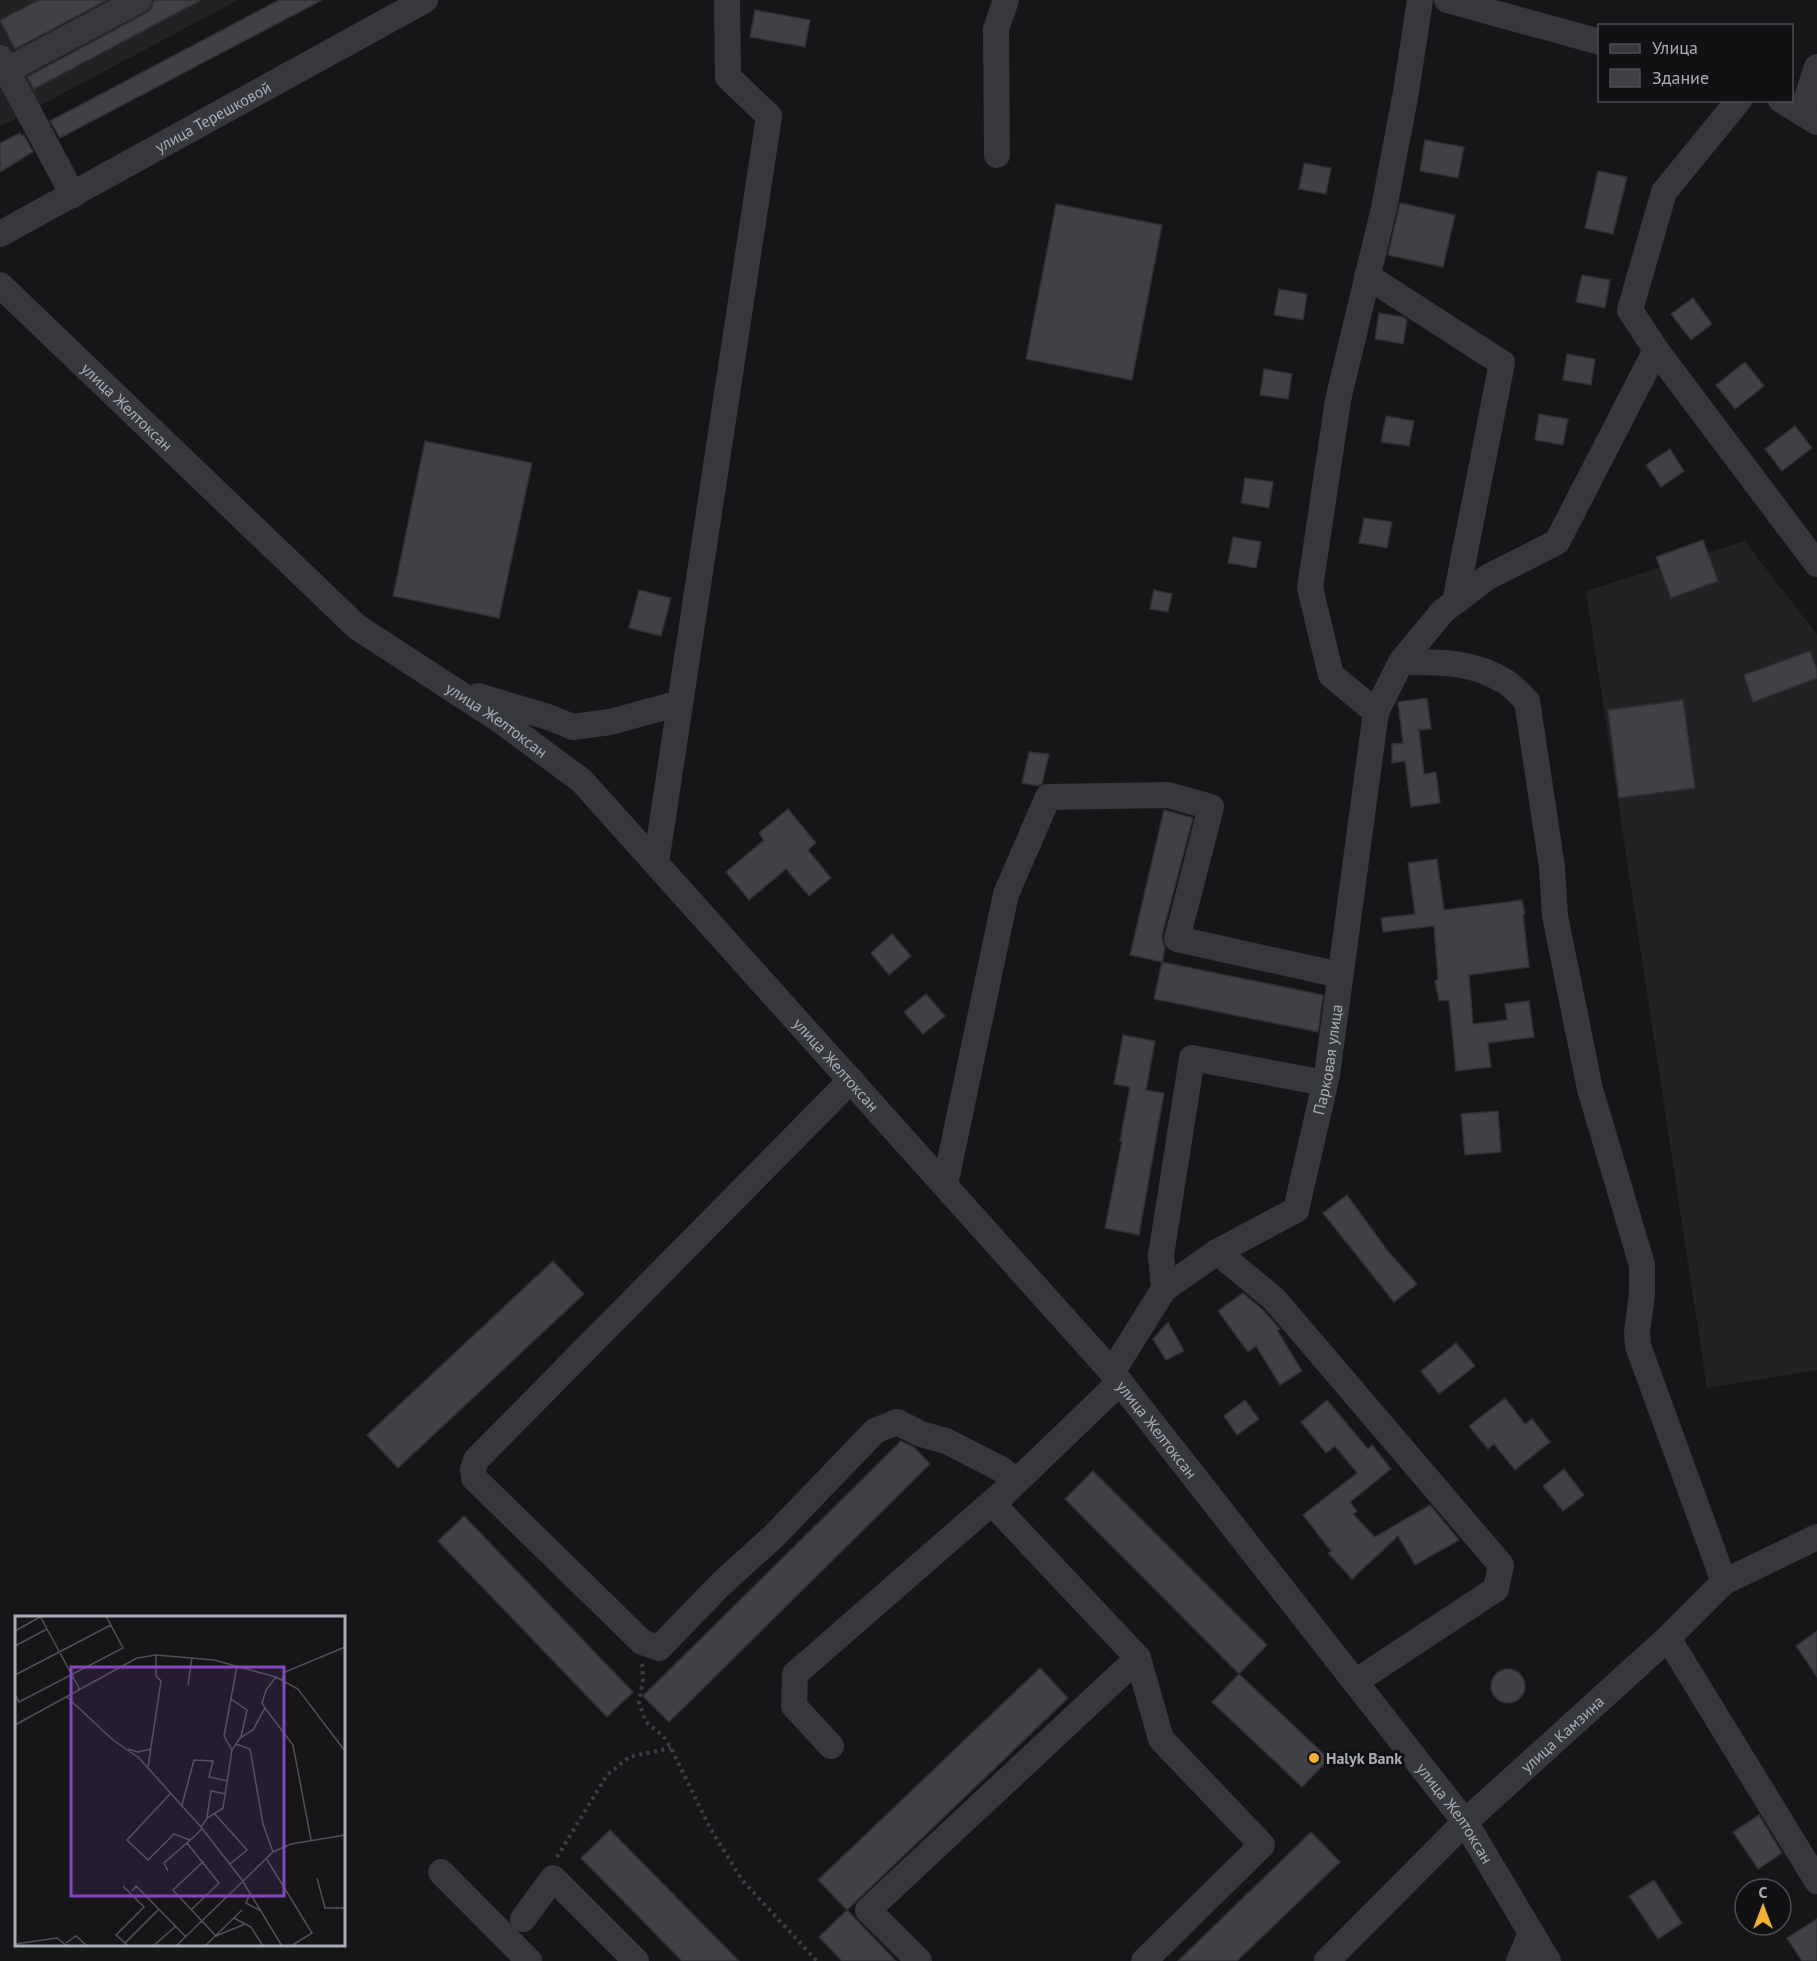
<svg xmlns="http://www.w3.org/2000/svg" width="1817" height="1961" font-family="'PT Sans',sans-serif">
  <rect width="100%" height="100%" fill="#161618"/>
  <g fill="#222225">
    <path d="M0 0H238L0 127Z"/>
    <path d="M1745 541 1817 635V1370L1707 1388 1586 591Z"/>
  </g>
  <g fill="#404145" stroke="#303034" stroke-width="1.5">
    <path d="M39 0H107L15 49 0 20Z"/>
    <path d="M154 0H201L34 89 27 77 146 13 152 7Z"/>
    <path d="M279 0H322L60 138 50 121Z"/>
    <path d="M755 10 810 20 805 47 750 37Z"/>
    <path d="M20 133 22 136 24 135 33 152 0 172V143Z"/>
    <path d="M1425 140 1464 147 1458 178 1420 171Z"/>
    <path d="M1304 163 1331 168 1326 194 1299 189Z"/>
    <path d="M1598 171 1627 177 1613 234 1585 228Z"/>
    <path d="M1400 203 1455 215 1443 267 1388 255Z"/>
    <path d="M1056 204 1162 225 1132 380 1026 359Z"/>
    <path d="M1582 275 1610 280 1605 308 1576 302Z"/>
    <path d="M1279 289 1307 294 1303 320 1274 315Z"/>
    <path d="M1693 298 1712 324 1691 340 1671 314Z"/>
    <path d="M1379 313 1403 317 1407 320 1403 344 1375 339Z"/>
    <path d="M1567 354 1595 359 1591 385 1563 380Z"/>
    <path d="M1745 362 1764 386 1735 409 1716 385Z"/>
    <path d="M1264 369 1292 374 1288 399 1260 395Z"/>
    <path d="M1539 414 1568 419 1563 445 1535 440Z"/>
    <path d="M1386 416 1414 421 1409 446 1381 442Z"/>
    <path d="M1795 426 1812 448 1782 471 1765 449Z"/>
    <path d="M425 441 532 463 499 618 393 596Z"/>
    <path d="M1670 449 1684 471 1661 487 1646 465Z"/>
    <path d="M1245 478 1273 482 1269 508 1241 503Z"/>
    <path d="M1364 518 1392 522 1387 548 1359 543Z"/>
    <path d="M1233 537 1261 542 1256 568 1228 563Z"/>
    <path d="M1703 540 1718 581 1671 598 1656 557Z"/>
    <path d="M639 590 671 598 661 636 629 628Z"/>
    <path d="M1154 590 1172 594 1168 612 1150 609Z"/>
    <path d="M1810 651 1817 670V678L1753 702 1744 675Z"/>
    <path d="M1427 698 1431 729 1419 730 1424 774 1436 772 1440 803 1411 807 1405 761 1392 763V744L1403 743 1398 702Z"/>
    <path d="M1683 700 1695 788 1619 798 1608 710Z"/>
    <path d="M1029 752 1049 754 1042 784 1038 786 1022 783Z"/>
    <path d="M788 809 816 843 808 850 831 878 809 896 786 869 749 900 726 872 764 840 759 833Z"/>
    <path d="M1164 810 1193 818 1162 935 1163 943 1165 948 1162 962 1130 955Z"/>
    <path d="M1437 859 1444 910 1522 900 1525 914 1523 915 1529 967 1469 975 1473 1024 1507 1020 1505 1004 1529 1001 1534 1037 1488 1043 1491 1067 1456 1071 1449 1000 1439 1001 1435 981 1438 980 1434 926 1383 932 1381 918 1415 914 1408 863Z"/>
    <path d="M892 934 911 956 889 975 871 953Z"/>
    <path d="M1162 962 1323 995 1318 1032 1154 999Z"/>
    <path d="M926 994 945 1016 923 1034 904 1012Z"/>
    <path d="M1123 1035 1155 1041 1146 1090 1164 1093 1139 1235 1105 1228 1122 1142 1120 1141 1130 1087 1114 1084Z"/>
    <path d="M1498 1111 1501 1152 1465 1155 1461 1114Z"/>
    <path d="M1347 1195 1387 1250 1417 1284 1394 1302 1323 1213Z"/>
    <path d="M553 1261 584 1294 398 1468 367 1435Z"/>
    <path d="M1243 1293 1263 1310 1280 1329 1277 1330 1302 1371 1280 1385 1256 1346 1248 1352 1218 1311Z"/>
    <path d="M1168 1322 1184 1351 1166 1360 1153 1339Z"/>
    <path d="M1456 1343 1475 1366 1439 1394 1421 1371Z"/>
    <path d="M1505 1398 1525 1424 1532 1419 1550 1442 1515 1470 1494 1444 1488 1449 1469 1426Z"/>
    <path d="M1245 1400 1259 1419 1237 1435 1224 1416Z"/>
    <path d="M1327 1400 1368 1449 1372 1445 1391 1469 1350 1502 1357 1511 1353 1514 1375 1537 1430 1505 1459 1540 1415 1565 1398 1536 1352 1579 1328 1553 1331 1551 1303 1515 1357 1473 1335 1446 1326 1453 1301 1422Z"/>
    <path d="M901 1441 914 1447 930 1464 669 1722 643 1696Z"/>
    <path d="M1564 1469 1584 1495 1563 1511 1543 1486Z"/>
    <path d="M1093 1471 1267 1645 1239 1674 1065 1499Z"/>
    <path d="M464 1516 633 1692 607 1717 438 1541Z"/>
    <path d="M1817 1631V1677L1796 1646Z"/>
    <path d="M1040 1668 1068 1698 847 1910 818 1880Z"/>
    <circle cx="1508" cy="1686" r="17"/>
    <path d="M1239 1674 1329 1759 1302 1787 1212 1702Z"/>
    <path d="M1759 1815 1782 1853 1758 1869 1733 1832Z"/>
    <path d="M610 1830 739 1961H682L581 1858Z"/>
    <path d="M1311 1832 1340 1862 1237 1961H1178Z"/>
    <path d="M1654 1880 1682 1923 1658 1939 1629 1896Z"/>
    <path d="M847 1910 896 1961H842L819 1937Z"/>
    <path d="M1817 1919V1961H1802L1787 1938Z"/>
  </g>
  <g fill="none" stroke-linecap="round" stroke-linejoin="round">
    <g stroke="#3d3f44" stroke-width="4" stroke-dasharray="3 4.5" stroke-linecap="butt">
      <path d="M642 1664 643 1679 639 1702 646 1722 663 1736 671 1748 710 1828 742 1880 817 1961"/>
      <path d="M557 1857 607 1775 629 1757 671 1748"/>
    </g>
    <g stroke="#37383d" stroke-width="26">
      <path d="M1447 0 1600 42"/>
      <path d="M0 58 73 195"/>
      <path d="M0 74 139 0"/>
      <path d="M1781 100 1817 122"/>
      <path d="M1802 113 1817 67"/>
      <path d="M997 155 996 29 1006 0"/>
      <path id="s1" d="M0 234 425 0"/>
      <path d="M1367 276 1502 363 1455 602"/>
      <path id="s2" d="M0 285 357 627 500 720 582 781 1112 1372 1465 1822 1548 1961"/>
      <path d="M1656 350 1817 564"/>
      <path d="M1401 662C1439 662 1472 661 1506 682 1514 687 1520 695 1527 701L1552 867 1555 916 1590 1089 1642 1265V1294L1637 1332 1638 1346 1724 1582"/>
      <path d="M478 696 548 717 573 727 610 722 680 703"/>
      <path d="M1376 712 1331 675 1310 588 1338 400 1384 208 1406 92 1420 0"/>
      <path d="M656 863 769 116 728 77 727 0"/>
      <path d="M851 1080 476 1460 473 1469 474 1478 642 1642 659 1648 721 1584 774 1536 875 1431 897 1422 921 1434 946 1441 1001 1469 1016 1481"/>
      <path d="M945 1185 1006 894 1048 797 1168 795 1211 807 1177 939 1340 975"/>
      <path d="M1217 1252 1274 1299 1501 1565 1496 1589 1355 1682"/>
      <path d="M1164 1289 1161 1255 1192 1058 1325 1083"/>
      <path id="s3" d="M1112 1372 1164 1289 1217 1252 1296 1210 1327 1075 1376 712 1401 662 1443 611 1488 577 1557 542 1656 350 1630 310 1664 192 1739 100"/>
      <path d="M1120 1382 993 1504 1138 1658 1161 1739 1262 1845 1144 1961"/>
      <path d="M1668 1638 1817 1881"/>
      <path d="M831 1746 794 1706 795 1674 1005 1491"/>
      <path d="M441 1872 529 1961"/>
      <path d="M523 1919 553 1878 636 1961"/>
      <path d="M919 1961 868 1910 1138 1658"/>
      <path id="s4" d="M1327 1961 1465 1822 1668 1638 1724 1582 1817 1537"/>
      <path d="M1519 1961 1531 1933"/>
    </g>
  </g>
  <circle fill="#f2b134" stroke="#111113" stroke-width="2" cx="1314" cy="1758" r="6"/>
  <g text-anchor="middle" stroke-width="6" stroke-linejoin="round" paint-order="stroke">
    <g font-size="16" fill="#a8adb8" stroke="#111113">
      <text dy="6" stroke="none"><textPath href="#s1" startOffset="243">улица Терешковой</textPath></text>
      <text dy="6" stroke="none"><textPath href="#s2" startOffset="176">улица Желтоксан</textPath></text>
      <text dy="6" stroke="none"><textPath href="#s2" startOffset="662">улица Желтоксан</textPath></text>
      <text dy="6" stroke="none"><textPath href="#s3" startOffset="406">Парковая улица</textPath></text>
      <text dy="6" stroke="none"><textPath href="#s2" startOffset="1148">улица Желтоксан</textPath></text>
      <text dy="6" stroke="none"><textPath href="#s2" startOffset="1634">улица Желтоксан</textPath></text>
      <text dy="6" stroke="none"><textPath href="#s4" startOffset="327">улица Камзина</textPath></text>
      <text dy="6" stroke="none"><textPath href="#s2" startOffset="2120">улица Желтоксан</textPath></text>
    </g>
    <g font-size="16" font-weight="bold" fill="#a8adb8" stroke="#111113" text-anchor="start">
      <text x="1326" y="1764">Halyk Bank</text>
    </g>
  </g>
  <g transform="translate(15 1616)">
    <rect width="330" height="330" fill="#161618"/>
    <path fill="none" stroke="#505258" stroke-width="1.5" d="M25 0 65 74M0 15 25 1M0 30 32 13M0 59 96 9M267 64 270 56 330 31M173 69 177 42M0 78 4 86 108 32 91 0M52 81 98 124 124 142 186 211 227 264 267 330M216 83 232 94 226 121M250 92 278 129 296 224M0 109 122 42 141 39 199 44 261 61 283 73 330 135M221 128 235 133 248 208 258 236M113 133 123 136 136 133M217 134 209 120 222 50M133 151 146 65 141 60V39M156 177 112 224 133 244 159 218 175 224M167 189 179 144 198 145 194 161 213 165M199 197 232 234 215 248M192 201 196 175 211 178M186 211 192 202 208 192 217 134 225 122 238 114 250 92 247 87 251 74 261 61M251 242 297 317 276 330M189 245 158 274 201 320 230 308M153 255 149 247 173 226M302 262 310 292H330M108 270 129 291 101 319 110 327M117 275 121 270 171 321M235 278 231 287 246 295M177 293 204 267 172 227 187 213M219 302 236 311 248 330M51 327 61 320 72 330M0 328 42 322 52 330M113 330 110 327 144 293M138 330 161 310M161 330 258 236 276 228 330 219M190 330 227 294"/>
    <path fill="#8446be" fill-opacity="0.15" stroke="#8446be" stroke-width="3" d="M56 51H269V280H56Z"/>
    <rect width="330" height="330" fill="none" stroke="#a8adb8" stroke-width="3"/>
  </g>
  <rect x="1598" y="24" width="195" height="78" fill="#111113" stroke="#4d4f55" stroke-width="1.5"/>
  <rect x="1610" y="44" width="30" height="9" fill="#37383d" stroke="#4d4f55" stroke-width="1.5"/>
  <text x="1652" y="54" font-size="18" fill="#a8adb8">Улица</text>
  <rect x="1610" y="69" width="30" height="18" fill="#404145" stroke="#4d4f55" stroke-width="1.5"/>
  <text x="1652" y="84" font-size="18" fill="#a8adb8">Здание</text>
  <g transform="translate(1763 1907)"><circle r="28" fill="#111113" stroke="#4d4f55" stroke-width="1.5"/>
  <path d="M0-4.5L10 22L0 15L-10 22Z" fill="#f2b134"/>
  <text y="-9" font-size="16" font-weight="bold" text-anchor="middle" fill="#a8adb8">С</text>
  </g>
</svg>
